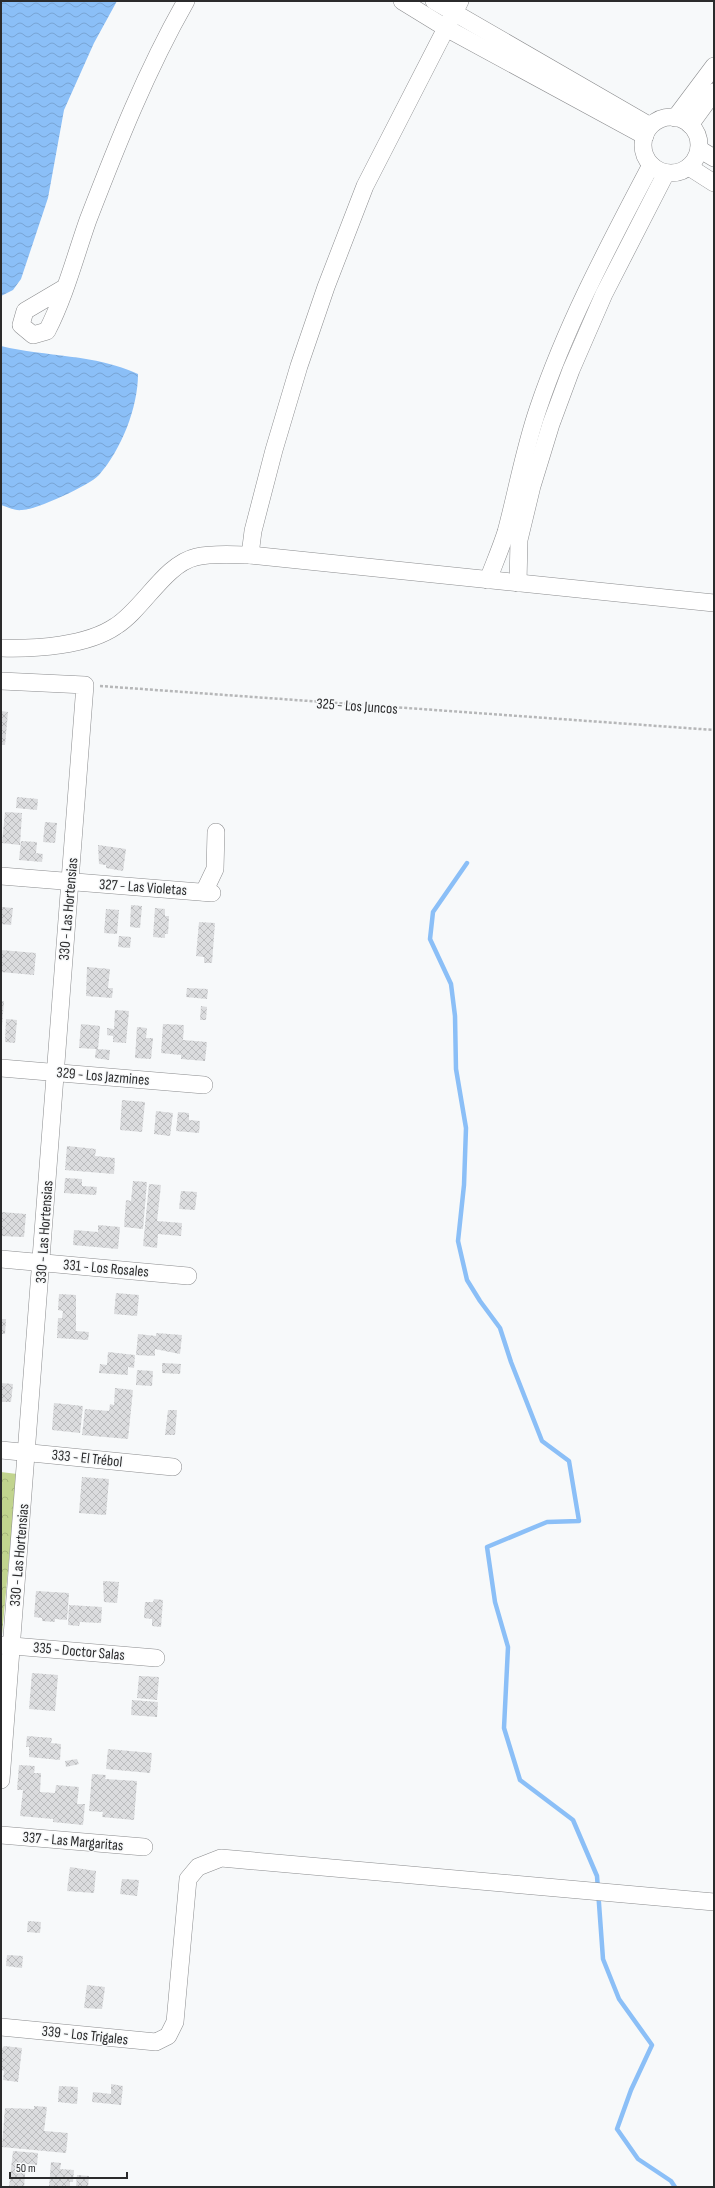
<svg xmlns="http://www.w3.org/2000/svg" width="715" height="2188" font-family="'Sofia Sans Condensed',sans-serif">
  <defs>
    <pattern id="park-crowns" width="20" height="18" patternUnits="userSpaceOnUse"><rect width="20" height="18" fill="#c1d48e"/><path d="M2 6a3 3 0 1 1 6 0M12 15a3 3 0 1 1 6 0" fill="none" stroke="#a6b67b"/></pattern>
    <pattern id="water-waves" width="16" height="10" patternUnits="userSpaceOnUse"><rect width="16" height="10" fill="#8bbff7"/><path d="M0 5q4-4 8 0t8 0" fill="none" stroke="#78a4d4"/></pattern>
    <pattern id="building-cross-hatch" width="8" height="8" patternUnits="userSpaceOnUse"><rect width="8" height="8" fill="#dbdcde"/><path d="M0 0l8 8M0 8l8-8" fill="none" stroke="#bcbdbf"/></pattern>
  </defs>
  <rect width="100%" height="100%" fill="#f7f9fa"/>
  <path fill="url(#park-crowns)" d="M1 1472 17 1474 2 1635H1Z"/>
  <g fill="url(#water-waves)">
    <path d="M1 1H117L94 43 64 110 48 198 21 279 13 290 1 296Z"/>
    <path d="M1 346C46 357 95 354 138 374 138 408 121 450 99 475 90 485 36 510 22 510 15 511 7 507 1 505Z"/>
  </g>
  <g fill="none" stroke-linecap="round" stroke-linejoin="round">
    <path stroke="#8bbff7" stroke-width="4.5" d="M467 863 433 912 430 939 451 984 455 1016 456 1069 466 1128 464 1185 458 1241 467 1280 480 1301 500 1328 511 1362 542 1441 569 1461 579 1521 547 1522 487 1547 495 1602 508 1647 504 1728 520 1780 573 1820 597 1876 603 1959 619 1999 652 2045 631 2090 617 2129 638 2159 671 2181 675 2187"/>
  </g>
  <g fill="url(#building-cross-hatch)">
    <path d="M1 711 8 712 5 745H1Z"/>
    <path d="M17 797 38 799 37 810 16 808Z"/>
    <path d="M5 812 22 813 20 845 2 843Z"/>
    <path d="M45 822 57 823 55 843 43 842Z"/>
    <path d="M21 841 37 842 36 853 43 854 42 862 19 860Z"/>
    <path d="M98 845 126 849 123 871 106 868V865L99 864Z"/>
    <path d="M131 905 142 906 140 928 130 927Z"/>
    <path d="M1 907 13 908 11 925 1 924Z"/>
    <path d="M155 908 165 909V916H169L168 934H165V938L153 937Z"/>
    <path d="M106 909 119 910 117 934 104 933Z"/>
    <path d="M199 922 215 923 212 963H204V957L196 956Z"/>
    <path d="M119 936 131 937 130 948 118 947Z"/>
    <path d="M1 950 36 953 34 975 1 972Z"/>
    <path d="M87 967 110 969 108 988H113L112 998 86 996Z"/>
    <path d="M187 988 208 989 207 999 186 997Z"/>
    <path d="M1 1001H4L2 1026H1Z"/>
    <path d="M201 1006 207 1007 206 1020H200Z"/>
    <path d="M115 1010 129 1011 126 1043 113 1042V1036L107 1035V1028L114 1029Z"/>
    <path d="M6 1019 17 1020 15 1043 5 1042Z"/>
    <path d="M81 1024 100 1026 98 1049 110 1050 109 1060 95 1058 96 1049 79 1048Z"/>
    <path d="M163 1024 184 1025 183 1040 207 1042 205 1061 181 1059V1055L161 1053Z"/>
    <path d="M137 1027 147 1028 146 1038H153L151 1059 135 1058Z"/>
    <path d="M122 1100 145 1102 142 1132 120 1130Z"/>
    <path d="M156 1111 173 1113 170 1136 154 1134Z"/>
    <path d="M178 1112 189 1113V1120L200 1121 199 1133 176 1131Z"/>
    <path d="M67 1146 96 1149 95 1156 115 1158 114 1174 65 1170Z"/>
    <path d="M65 1178 82 1179V1186L97 1187 96 1195 64 1193Z"/>
    <path d="M133 1181 147 1182 143 1229 124 1227 126 1200 131 1201Z"/>
    <path d="M149 1184 161 1185 157 1221 182 1223 181 1236 158 1234 157 1248 143 1246Z"/>
    <path d="M181 1191 197 1192 195 1210 179 1209Z"/>
    <path d="M1 1212 26 1214 24 1237 1 1236Z"/>
    <path d="M98 1225 120 1227 118 1249 73 1245 74 1230 98 1232Z"/>
    <path d="M116 1293 139 1295 137 1316 114 1314Z"/>
    <path d="M59 1294 76 1295V1331L89 1332 88 1340 57 1338 58 1318H62L63 1311 58 1310Z"/>
    <path d="M1 1319H6L5 1334H1Z"/>
    <path d="M156 1333 182 1335 180 1354 155 1349V1356L136 1355 138 1334 156 1336Z"/>
    <path d="M108 1352 135 1355 134 1368 128 1367V1375L99 1373 100 1364 107 1365Z"/>
    <path d="M162 1363 181 1364 180 1374 162 1373Z"/>
    <path d="M137 1370 153 1371 152 1386 136 1385Z"/>
    <path d="M1 1383 13 1384 11 1402H1Z"/>
    <path d="M115 1388 133 1390 128 1439 82 1435 85 1409 109 1411 110 1404 114 1405Z"/>
    <path d="M54 1403 83 1406 80 1433 52 1430Z"/>
    <path d="M168 1410H177L175 1435H165Z"/>
    <path d="M82 1477 109 1479 106 1515 79 1513Z"/>
    <path d="M103 1581 119 1582 117 1603 104 1602Z"/>
    <path d="M36 1591 69 1593 67 1620 55 1619V1622L42 1621V1618L34 1617Z"/>
    <path d="M154 1599 163 1600 161 1627 152 1626V1619L144 1618 145 1602H153Z"/>
    <path d="M69 1605 102 1607 101 1623 80 1622 79 1626 68 1625Z"/>
    <path d="M32 1673 58 1675 55 1711 29 1709Z"/>
    <path d="M139 1676 159 1677 157 1700 137 1698Z"/>
    <path d="M132 1700 158 1702 157 1717 131 1715Z"/>
    <path d="M27 1736 52 1738 51 1743 61 1744 60 1760 29 1757V1747H26Z"/>
    <path d="M108 1749 152 1753 150 1773 106 1769Z"/>
    <path d="M77 1759 79 1764 66 1767 65 1761Z"/>
    <path d="M19 1765 35 1766 34 1773H41L40 1792 55 1793 56 1785 79 1787 77 1804H85L83 1825 53 1822V1819L20 1816 23 1790H17Z"/>
    <path d="M92 1774 106 1775 105 1779 137 1781 134 1820 102 1817 103 1812 89 1811Z"/>
    <path d="M70 1867 96 1871 94 1893 67 1891Z"/>
    <path d="M122 1879 139 1880 137 1896 120 1894Z"/>
    <path d="M28 1921 41 1922 40 1933 27 1932Z"/>
    <path d="M7 1955 23 1956 22 1968 6 1966Z"/>
    <path d="M87 1985 105 1987 102 2009 84 2008Z"/>
    <path d="M4 2046 22 2048 18 2082 3 2080 4 2071 1 2070V2050Z"/>
    <path d="M111 2084 123 2086 121 2105 92 2102 93 2092 111 2094Z"/>
    <path d="M59 2086 78 2087 77 2104 58 2102Z"/>
    <path d="M34 2106 47 2107 44 2131 68 2133 66 2153 2 2147 5 2108 34 2109Z"/>
    <path d="M13 2151 38 2153 37 2165 26 2164 24 2187H9Z"/>
    <path d="M51 2162 61 2163 60 2169 74 2170 73 2182H70V2187H49Z"/>
    <path d="M77 2175 89 2176 88 2187H76Z"/>
  </g>
  <g fill="none" stroke-linecap="round" stroke-linejoin="round">
    <defs>
      <g id="minor">
        <path d="M402 1 446 28 645 136"/>
        <path d="M434 1 647 124"/>
        <circle cx="671" cy="145" r="28"/>
        <path d="M675 118 714 66"/>
        <path d="M690 125 714 92"/>
        <path d="M699 149 714 158"/>
        <path d="M689 167 714 183"/>
        <path d="M64 288 25 311 21 325 33 335 47 331C65 296 75 257 88 220 117 145 146 71 186 1"/>
        <path d="M250 555 253 531 274 450 299 366 326 287 365 186 460 1"/>
        <path d="M488 580C494 564 501 548 506 532 517 491 524 450 538 409 567 323 609 245 651 165"/>
        <path d="M518 583 519 540 532 486 551 424 571 370 604 294 666 173"/>
        <path d="M1 648C36 649 87 646 116 626 143 609 165 564 196 557 213 553 233 555 250 555L714 603"/>
        <path d="M1 681 85 685 1 1780"/>
        <path d="M1 876 212 893"/>
        <path d="M204 892 215 869 216 832"/>
        <path d="M1 1068 204 1085"/>
        <path d="M1 1259 188 1276"/>
        <path d="M1 1450 173 1467"/>
        <path d="M1 1645 156 1658"/>
        <path d="M1 1835 144 1847"/>
        <path d="M1 2027 156 2042 168 2036 175 2022 188 1879 198 1867 221 1858 714 1902"/>
      </g>
    </defs>
    <use href="#minor" stroke="#8b8c8e" stroke-width="18"/>
    <path stroke="#b6b7b8" stroke-width="2.5" stroke-dasharray="3 2" stroke-linecap="butt" d="M100 686 714 730"/>
    <use href="#minor" stroke="#fff" stroke-width="17"/>
  </g>
  <g text-anchor="middle" stroke-width="3" stroke-linejoin="round" paint-order="stroke">
    <g font-size="15" fill="#2b2b2c" stroke="#f7f9fa">
      <text transform="translate(357 706) rotate(4)" y="5">325 - Los Juncos</text>
      <text transform="translate(143 887) rotate(4)" y="5">327 - Las Violetas</text>
      <text transform="translate(68 909) rotate(-85)" y="5">330 - Las Hortensias</text>
      <text transform="translate(103 1076) rotate(5)" y="5">329 - Los Jazmines</text>
      <text transform="translate(44 1232) rotate(-86)" y="5">330 - Las Hortensias</text>
      <text transform="translate(106 1268) rotate(5)" y="5">331 - Los Rosales</text>
      <text transform="translate(87 1458) rotate(6)" y="5">333 - El Trébol</text>
      <text transform="translate(19 1555) rotate(-85)" y="5">330 - Las Hortensias</text>
      <text transform="translate(79 1651) rotate(5)" y="5">335 - Doctor Salas</text>
      <text transform="translate(73 1841) rotate(5)" y="5">337 - Las Margaritas</text>
      <text transform="translate(85 2035) rotate(6)" y="5">339 - Los Trigales</text>
    </g>
  </g>
  <rect width="715" height="2188" fill="none" stroke="#2b2b2c" stroke-width="4"/>
  <path d="M10 2172v6h117v-6" fill="none" stroke="#2b2b2c" stroke-width="2"/>
  <text x="16" y="2172" font-size="12" fill="#2b2b2c" stroke="#f7f9fa" stroke-width="3" paint-order="stroke">50 m</text>
</svg>
